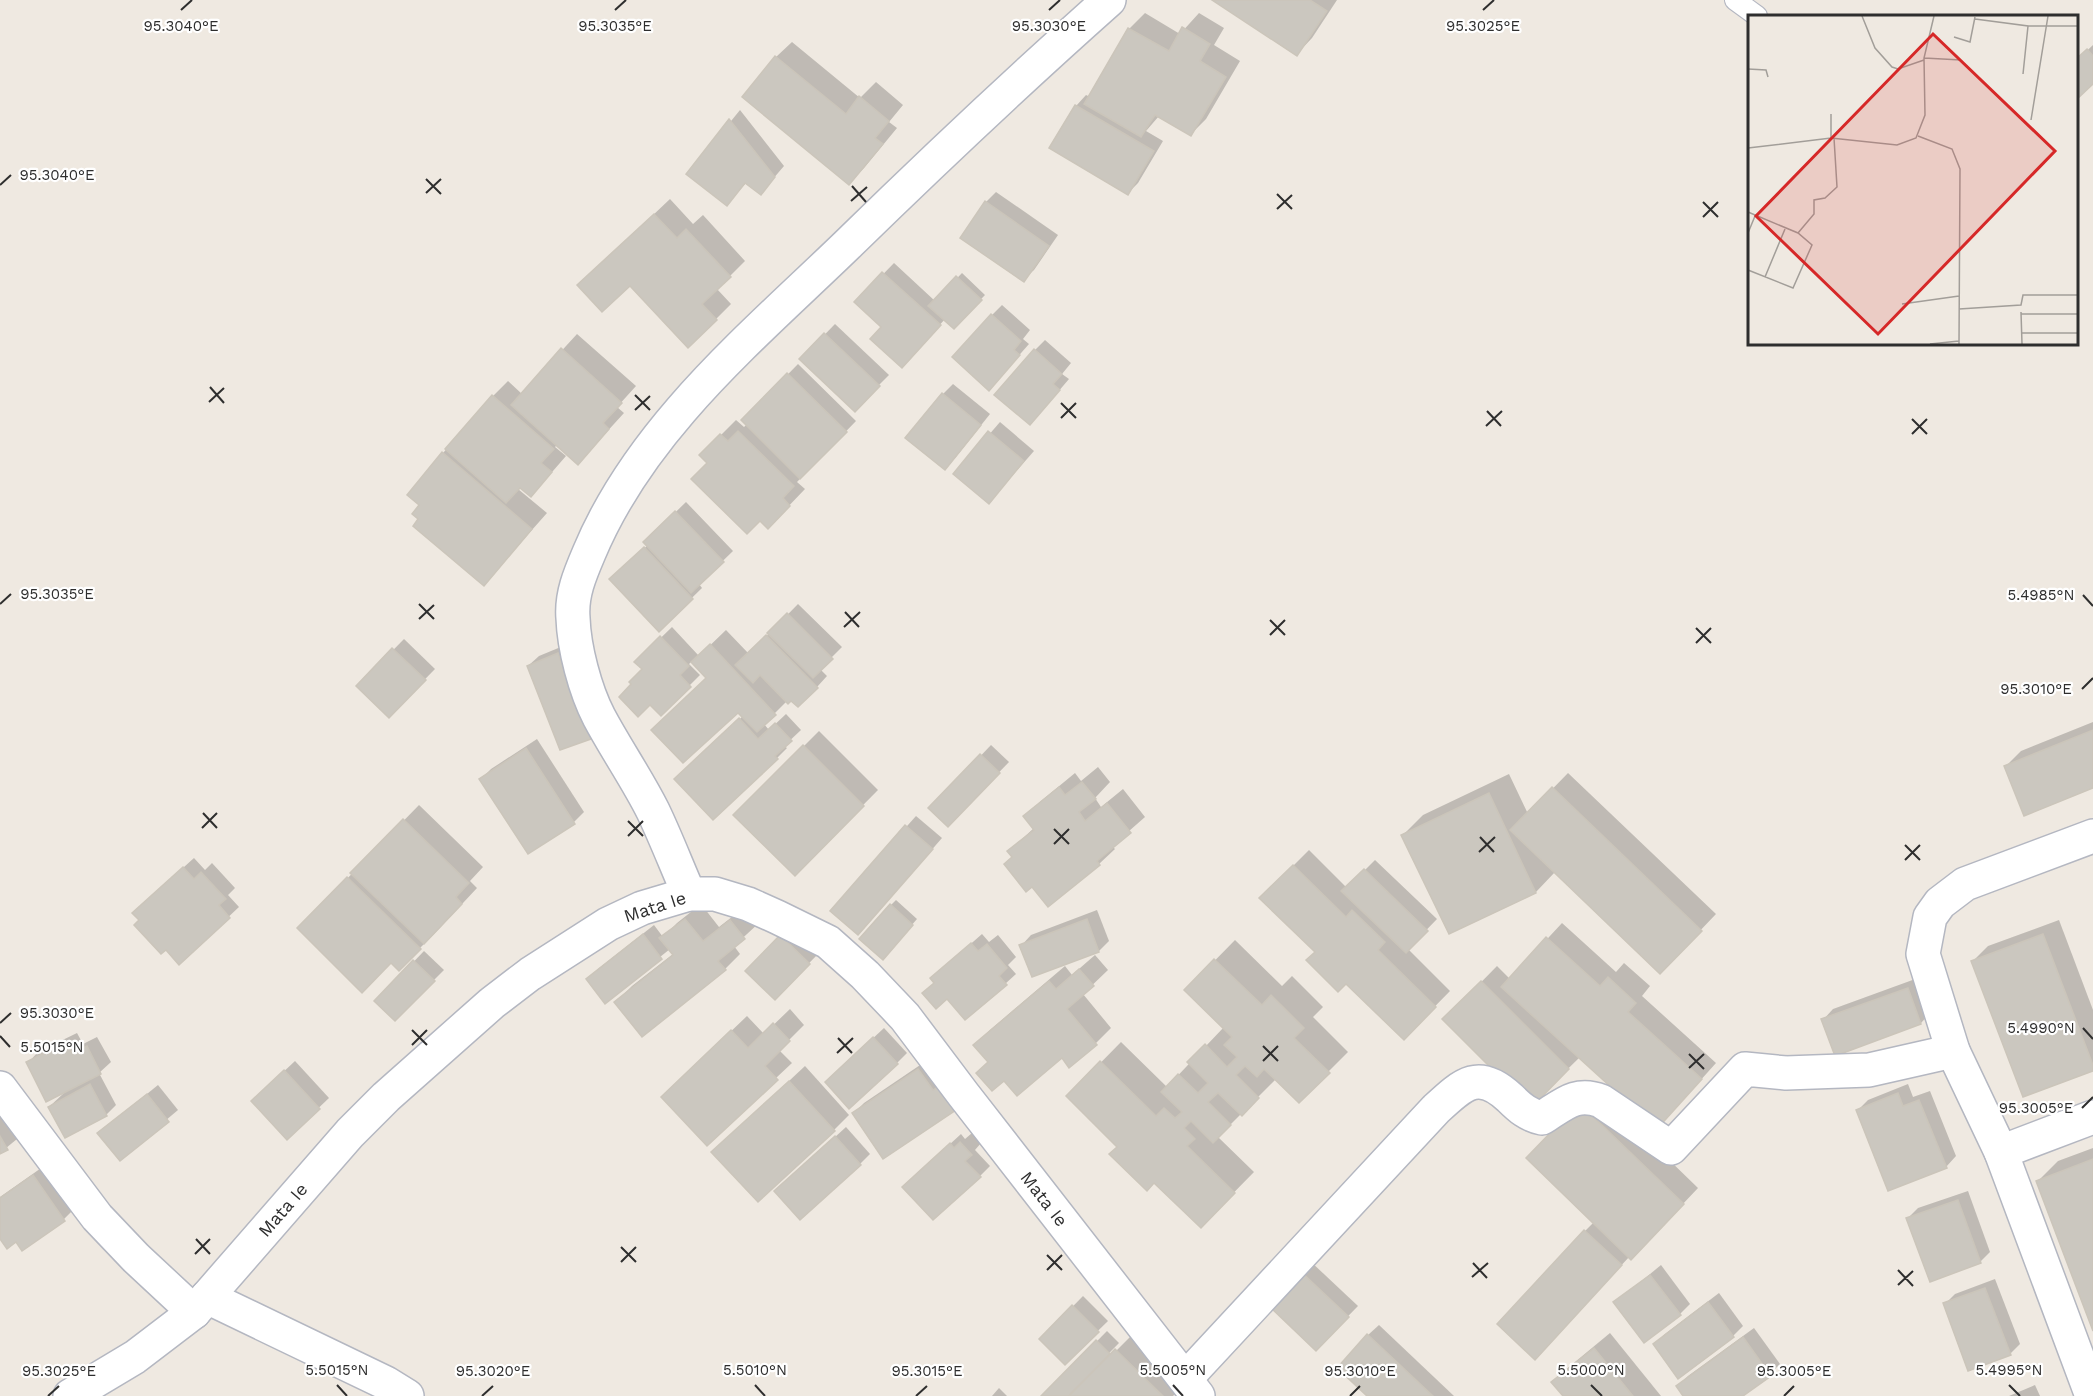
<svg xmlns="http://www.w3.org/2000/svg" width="2093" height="1396" font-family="'Work Sans',sans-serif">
  <rect width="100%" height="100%" fill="#efe9e1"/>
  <g fill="#0003">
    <path d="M1215 0H1337L1312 38 1297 54Z"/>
    <path d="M1145 13 1180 34 1199 13 1224 28 1214 45 1240 61 1206 119 1191 134 1159 116 1146 131 1163 141 1138 183 1128 193 1076 106 1086 95 1090 97 1129 29Z"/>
    <path d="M792 42 860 98 876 82 903 105 889 122 897 128 864 168 849 183 776 57Z"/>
    <path d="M2093 45V82L2076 61Z"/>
    <path d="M740 110 784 166 761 193 747 182 727 204 688 174Z"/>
    <path d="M996 192 1058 235 1034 270 1023 280 986 202Z"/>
    <path d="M670 199 693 224 703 215 745 261 717 289 731 304 716 319 595 270Z"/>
    <path d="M894 263 935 301 962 273 985 295 954 327 945 319 912 356 856 302Z"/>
    <path d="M1002 305 1030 330 1023 339 1029 344 999 378 992 315Z"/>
    <path d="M835 324 889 375 854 410 801 359Z"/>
    <path d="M577 334 636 386 617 407 624 413 593 447 557 445 555 447 566 456 546 479 531 495 521 486 518 489 547 513 484 584 420 519 421 505 443 453 493 396 508 381 522 394Z"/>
    <path d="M1045 340 1071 363 1062 374 1069 379 1040 413 1035 350Z"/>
    <path d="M798 364 856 421 797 482 805 489 783 512 709 463 701 455 736 420 744 427 747 424 743 420Z"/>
    <path d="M953 384 990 414 955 458 943 394Z"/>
    <path d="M1000 422 1034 451 989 502 955 474Z"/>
    <path d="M686 502 733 551 699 584 702 588 659 630 621 569 648 545 645 542Z"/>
    <path d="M798 604 842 647 820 669 827 676 817 687 798 705 791 699 787 701 764 724 769 730 786 714 801 730 784 746 787 748 777 758 686 769 743 716 692 661 689 664 700 675 661 714 644 669 636 662 672 627 699 656 726 630 749 654Z"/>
    <path d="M404 639 435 669 389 716 358 686Z"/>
    <path d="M568 644 600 727 590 738 528 666 539 656Z"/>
    <path d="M2093 722V787L2005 767 2021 751Z"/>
    <path d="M819 731 878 790 795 874 735 815Z"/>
    <path d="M537 739 584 812 574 822 481 779 491 769Z"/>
    <path d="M991 745 1009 762 948 825 931 808Z"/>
    <path d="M1098 767 1110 782 1095 798 1101 807 1123 789 1145 817 1112 846 1115 849 1099 864 1048 905 1009 851 1034 828 1025 816 1041 801 1075 773 1081 781Z"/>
    <path d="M1568 773 1716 914 1675 957 1555 872 1536 892 1449 932 1403 835 1423 815 1509 774 1528 814Z"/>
    <path d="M419 805 483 867 470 881 477 888 435 933 399 969 391 961 299 928Z"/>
    <path d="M916 816 942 838 868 923 832 910Z"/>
    <path d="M1309 850 1347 888 1375 860 1437 919 1408 949 1450 991 1404 1038 1261 898Z"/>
    <path d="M194 858 205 870 212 863 235 888 228 895 239 907 179 963 141 920 144 903Z"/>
    <path d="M896 900 917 919 887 953 891 905Z"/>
    <path d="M701 904 719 927 746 906 760 922 734 946 740 954 725 969 616 1002 632 986 673 954 670 949 605 1001 588 979 598 969 654 925 663 937 677 923Z"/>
    <path d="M1097 910 1109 941 1099 951 1033 975 1021 946 1031 935Z"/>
    <path d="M2059 920 2093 1010V1069L1973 961 1988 946Z"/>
    <path d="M1562 923 1616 972 1624 963 1650 986 1642 996 1716 1063 1672 1112 1580 1057 1531 1105 1445 1019 1497 966 1510 979Z"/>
    <path d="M791 926 819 953 775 998 747 971Z"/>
    <path d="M982 934 989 942 998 935 1016 957 1008 965 1016 974 1005 984 924 993 935 982 932 978Z"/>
    <path d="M1235 940 1282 986 1292 976 1323 1007 1313 1017 1348 1052 1299 1101 1276 1079 1218 1137 1254 1172 1201 1226 1068 1096 1121 1042 1167 1087 1224 1027 1186 990Z"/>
    <path d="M424 951 444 970 395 1019 376 1001Z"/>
    <path d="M1095 955 1108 970 1083 994 1111 1028 1096 1043 1062 1056 990 1062 975 1045 990 1030 1065 966 1072 975Z"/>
    <path d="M1918 978 1931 1012 1921 1023 1836 1054 1823 1020 1833 1009Z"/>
    <path d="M790 1009 804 1025 779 1050 792 1063 776 1078 678 1082 747 1016 764 1034Z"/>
    <path d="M884 1028 907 1053 897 1063 837 1072Z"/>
    <path d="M77 1033 83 1044 97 1037 111 1062 99 1073 116 1105 106 1115 49 1107 65 1092 28 1063 38 1052Z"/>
    <path d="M929 1059 965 1099 854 1113 864 1103Z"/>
    <path d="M295 1061 329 1098 287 1138 263 1091Z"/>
    <path d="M805 1066 849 1115 834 1130 729 1137Z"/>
    <path d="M1908 1084 1913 1097 1930 1091 1956 1156 1946 1167 1858 1110 1868 1100Z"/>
    <path d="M158 1085 178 1110 120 1159 99 1133Z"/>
    <path d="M1596 1089 1698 1188 1647 1242 1630 1256 1550 1342 1585 1231 1594 1222 1528 1158Z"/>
    <path d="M0 1108 17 1139 0 1153Z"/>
    <path d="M846 1127 870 1154 860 1164 787 1181Z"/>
    <path d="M972 1133 981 1143 975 1150 990 1166 980 1176 914 1177 961 1134 965 1139Z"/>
    <path d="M2093 1148V1327L2038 1181 2058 1161Z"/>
    <path d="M44 1166 74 1209 64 1219 23 1249 17 1240 0 1237V1197Z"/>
    <path d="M1968 1191 1990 1252 1980 1262 1908 1218 1918 1208Z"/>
    <path d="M1309 1260 1358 1306 1316 1349 1268 1303Z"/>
    <path d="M1661 1265 1690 1304 1680 1314 1615 1303Z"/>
    <path d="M1995 1279 2020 1344 2010 1354 1945 1304 1955 1294Z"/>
    <path d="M1719 1293 1743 1326 1733 1336 1655 1344 1665 1334Z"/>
    <path d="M1083 1296 1108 1321 1065 1363 1041 1339Z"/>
    <path d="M1379 1325 1454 1396H1369L1368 1335Z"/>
    <path d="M1754 1328 1780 1364 1770 1374 1740 1396H1685L1678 1386 1688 1376Z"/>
    <path d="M1107 1331 1119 1343 1067 1396H1043Z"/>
    <path d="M1610 1333 1661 1396H1564L1553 1382 1569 1367Z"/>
    <path d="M1132 1335 1183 1386 1173 1396H1071Z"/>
    <path d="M2035 1385 2040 1396H2009Z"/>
    <path d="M999 1388 1007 1396H992Z"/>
  </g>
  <g fill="#cbc7bf" stroke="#cbc5ba" stroke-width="1.5">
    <path d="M1212 0H1310L1327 11 1297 56Z"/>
    <path d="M1182 27 1210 44 1200 61 1226 77 1191 136 1155 115 1141 137 1084 104 1128 28 1169 51Z"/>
    <path d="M2087 49 2093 56V84L2076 100V59Z"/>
    <path d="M775 56 846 114 859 96 889 121 875 138 883 144 849 185 742 97Z"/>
    <path d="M1075 105 1154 151 1128 195 1049 148Z"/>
    <path d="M729 119 775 177 761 195 745 183 727 206 686 174Z"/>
    <path d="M985 201 1049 246 1024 282 960 238Z"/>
    <path d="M654 214 677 238 686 229 731 277 702 304 717 320 688 348 630 286 602 312 577 285Z"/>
    <path d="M882 272 941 325 902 368 870 339 881 327 854 302Z"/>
    <path d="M956 276 982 300 954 329 928 306Z"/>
    <path d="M991 314 1021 341 1014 350 1020 355 989 391 952 357Z"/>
    <path d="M824 333 880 386 855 412 799 359Z"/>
    <path d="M561 348 622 403 603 423 609 429 578 465 511 405Z"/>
    <path d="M1034 349 1062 374 1053 384 1060 390 1030 425 994 395Z"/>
    <path d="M787 373 847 432 800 479 741 420Z"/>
    <path d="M942 393 981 425 945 470 905 438Z"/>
    <path d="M492 395 554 449 541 463 552 472 531 497 520 488 506 503 445 449Z"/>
    <path d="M738 431 794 486 783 498 790 506 768 529 760 521 747 534 691 479 707 463 699 455 720 434 728 441Z"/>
    <path d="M988 431 1024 461 989 504 953 474Z"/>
    <path d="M442 452 532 529 484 586 413 526 418 519 412 514 419 505 407 495Z"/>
    <path d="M675 511 724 562 691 593 643 542Z"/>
    <path d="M644 547 693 599 659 632 609 579Z"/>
    <path d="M787 613 833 659 813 678 767 633Z"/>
    <path d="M766 635 818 688 798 707 791 701 788 704 760 675 753 683 735 665Z"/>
    <path d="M660 636 689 666 680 675 691 687 661 716 650 705 638 717 619 697 631 684 629 682 642 669 634 662Z"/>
    <path d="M710 644 776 715 757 732 738 713 683 763 651 730 706 678 691 662Z"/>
    <path d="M392 648 426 680 389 718 356 686Z"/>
    <path d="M558 653 591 739 560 750 527 666Z"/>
    <path d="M739 718 758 739 775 723 792 741 775 756 778 759 713 820 674 779Z"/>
    <path d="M2093 730V788L2024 816 2004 766Z"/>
    <path d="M803 745 864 806 795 876 733 815Z"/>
    <path d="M526 748 575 824 528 854 479 779Z"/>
    <path d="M980 754 1000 773 948 827 928 808Z"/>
    <path d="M1082 782 1096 799 1079 812 1085 821 1107 803 1131 833 1097 861 1100 865 1048 907 1032 887 1026 892 1004 864 1012 857 1007 851 1034 830 1023 816 1059 787 1065 795Z"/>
    <path d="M1552 787 1702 931 1660 974 1510 830Z"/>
    <path d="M1489 793 1536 893 1449 934 1401 835Z"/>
    <path d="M403 819 469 883 456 897 462 904 424 944 350 873Z"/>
    <path d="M905 825 933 849 858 935 830 911Z"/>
    <path d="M1293 865 1346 917 1352 910 1385 942 1378 950 1436 1007 1404 1040 1346 984 1338 992 1306 960 1315 952 1259 898Z"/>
    <path d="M183 867 194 879 201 872 226 899 219 905 230 918 179 965 166 950 161 954 134 925 139 920 132 913Z"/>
    <path d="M1364 869 1428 931 1406 953 1341 891Z"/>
    <path d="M347 877 421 949 399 971 391 963 362 993 297 928Z"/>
    <path d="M890 904 913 925 883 960 859 939Z"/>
    <path d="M685 919 703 941 730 920 745 939 718 961 726 970 642 1037 614 1002 673 955 659 938Z"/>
    <path d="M1087 919 1099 952 1032 977 1019 945Z"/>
    <path d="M643 934 662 959 605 1004 586 979Z"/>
    <path d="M2043 934 2093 1065V1071L2023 1097 1971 961Z"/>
    <path d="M780 935 810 964 775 1000 745 971Z"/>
    <path d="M1546 937 1600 986 1608 977 1636 1003 1628 1012 1702 1079 1657 1129 1501 987Z"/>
    <path d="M971 943 978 951 987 944 1007 968 999 976 1007 985 965 1020 947 999 936 1009 922 993 934 983 930 978Z"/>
    <path d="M1214 959 1262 1005 1271 995 1304 1028 1294 1038 1330 1073 1299 1103 1264 1069 1257 1077 1245 1066 1236 1075 1259 1098 1242 1116 1218 1093 1208 1102 1231 1125 1213 1143 1191 1121 1184 1128 1195 1139 1187 1146 1235 1193 1201 1228 1154 1183 1147 1191 1109 1154 1117 1147 1066 1096 1100 1061 1156 1116 1164 1108 1175 1118 1182 1112 1161 1092 1178 1074 1198 1093 1208 1083 1187 1062 1205 1044 1227 1067 1237 1057 1224 1045 1232 1037 1184 990Z"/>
    <path d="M413 960 435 981 395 1021 374 1001Z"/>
    <path d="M1079 969 1094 986 1067 1009 1097 1045 1069 1068 1062 1058 1017 1096 1004 1081 992 1091 976 1073 988 1062 973 1045 1049 981 1056 989Z"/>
    <path d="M1481 981 1569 1069 1531 1108 1442 1019Z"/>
    <path d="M1908 988 1921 1024 1835 1056 1821 1019Z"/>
    <path d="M773 1023 790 1041 765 1066 778 1080 707 1146 661 1097 731 1030 748 1048Z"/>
    <path d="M873 1037 898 1064 849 1109 825 1082Z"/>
    <path d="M66 1042 72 1053 87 1046 101 1074 46 1102 26 1062Z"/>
    <path d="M918 1069 933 1090 939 1086 956 1110 883 1159 852 1113Z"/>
    <path d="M284 1070 320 1109 287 1140 251 1101Z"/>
    <path d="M789 1081 835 1131 758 1202 711 1152Z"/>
    <path d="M90 1084 107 1116 65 1138 48 1107Z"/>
    <path d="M1898 1093 1903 1106 1919 1100 1947 1168 1888 1191 1856 1110Z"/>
    <path d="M147 1094 169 1122 120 1161 97 1133Z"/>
    <path d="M1579 1103 1684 1204 1631 1260 1526 1158Z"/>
    <path d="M0 1136 8 1150 0 1154Z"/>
    <path d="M835 1136 861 1165 800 1220 774 1191Z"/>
    <path d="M960 1142 972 1155 965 1161 981 1177 933 1220 902 1187 950 1143 954 1148Z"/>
    <path d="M2093 1159V1331L2036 1181Z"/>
    <path d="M33 1175 65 1221 22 1251 16 1242 7 1249 0 1239V1198Z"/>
    <path d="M1958 1200 1981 1263 1930 1282 1906 1218Z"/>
    <path d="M1584 1230 1622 1265 1535 1360 1497 1324Z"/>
    <path d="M1298 1269 1349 1317 1316 1351 1266 1303Z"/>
    <path d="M1650 1275 1681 1315 1644 1343 1613 1302Z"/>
    <path d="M1985 1288 2011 1355 1968 1371 1943 1303Z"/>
    <path d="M1708 1302 1734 1337 1678 1379 1653 1344Z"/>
    <path d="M1072 1305 1099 1332 1065 1365 1039 1339Z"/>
    <path d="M1367 1334 1433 1396H1367L1337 1368Z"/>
    <path d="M1743 1337 1771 1376 1743 1396H1683L1676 1386Z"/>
    <path d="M1096 1340 1110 1354 1069 1396H1041Z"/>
    <path d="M1594 1348 1633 1396H1563L1551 1382Z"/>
    <path d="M1115 1349 1163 1396H1069Z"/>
  </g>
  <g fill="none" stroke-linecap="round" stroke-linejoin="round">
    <defs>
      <path id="service" d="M1735 0 1757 16"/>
      <g id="minor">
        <path d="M0 1088 97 1217 136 1258 194 1312"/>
        <path d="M2001 1152 2093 1117"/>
        <path d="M207 1297 386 1383 407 1396"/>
        <path d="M1185 1379 1436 1109C1464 1083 1479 1069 1510 1098 1520 1108 1528 1115 1542 1118 1563 1105 1576 1091 1601 1101L1671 1148 1745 1069 1786 1073 1869 1070 1953 1051"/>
        <path d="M2092 1396 2001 1152 1953 1051 1923 954 1930 917 1940 903 1965 884 2093 836"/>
      </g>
      <g id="tertiary">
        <path d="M689 894C677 867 666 838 653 811 637 779 616 749 599 717 585 690 574 648 573 618 571 595 580 574 589 553 641 428 752 337 847 245 932 162 1019 80 1109 0"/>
        <path d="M70 1396 135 1357 194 1312 350 1133 386 1097 492 1003 530 974 608 924 642 908 689 894H715L748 904 777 917 828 942 865 975 905 1017 963 1094 1198 1396"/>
      </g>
    </defs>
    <use href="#service" stroke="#b4b7c1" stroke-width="22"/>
    <use href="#minor" stroke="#b4b7c1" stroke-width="36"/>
    <use href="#tertiary" stroke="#b4b7c1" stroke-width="36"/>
    <use href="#service" stroke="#fff" stroke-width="20"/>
    <use href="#minor" stroke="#fff" stroke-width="33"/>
    <use href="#tertiary" stroke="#fff" stroke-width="33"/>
  </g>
  <path fill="none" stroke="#2e2e2e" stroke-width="2" d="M181 10 192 0M615 10 626 0M1049 10 1060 0M1483 10 1494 0M426 179 441 194M0 185 11 175M852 186 866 202M426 193 441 179M1277 194 1292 209M851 201 867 187M1703 202 1718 217M1277 209 1292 195M1703 217 1718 202M210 387 224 403M635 395 650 410M209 402 224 388M1061 403 1076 418M635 410 650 396M1487 411 1501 426M1061 418 1076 403M1912 419 1927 434M1486 426 1502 411M1912 434 1927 419M2083 595 2093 606M0 604 11 594M419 604 434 619M845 612 859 627M419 619 434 605M1270 620 1285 635M844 627 860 612M1696 628 1711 643M1270 635 1285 620M1696 643 1711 628M2082 689 2093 678M203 813 217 828M628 821 643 836M202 828 217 813M1054 829 1069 844M628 836 643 821M1480 837 1494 852M1054 844 1069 829M1905 845 1920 860M1479 852 1495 837M1905 860 1920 845M0 1023 11 1013M2083 1028 2093 1039M412 1030 427 1045M0 1036 10 1047M838 1038 852 1053M412 1045 427 1030M1263 1046 1278 1061M837 1053 853 1038M1689 1054 1704 1069M1263 1061 1278 1046M1689 1068 1704 1054M2082 1108 2093 1097M196 1239 210 1254M621 1247 636 1262M195 1254 210 1239M1047 1255 1062 1270M621 1262 636 1247M1473 1263 1487 1278M1047 1270 1062 1255M1898 1270 1913 1286M1472 1277 1488 1263M1898 1285 1913 1271M337 1385 347 1396M755 1385 765 1396M1173 1385 1183 1396M1591 1385 1602 1396M2009 1385 2020 1396M48 1396 59 1386M482 1396 493 1386M916 1396 927 1386M1350 1396 1360 1386M1784 1396 1794 1386"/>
  <g text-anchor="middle" stroke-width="4.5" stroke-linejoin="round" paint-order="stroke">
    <g font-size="18" fill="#2e2e2e" stroke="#fff">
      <text transform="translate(655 907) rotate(-18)" y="6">Mata Ie</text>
      <text transform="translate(1044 1199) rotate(52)" y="6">Mata Ie</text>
      <text transform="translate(283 1210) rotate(-49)" y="6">Mata Ie</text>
    </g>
  </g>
  <g transform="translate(1748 15)">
    <rect width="330" height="330" fill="#efe9e1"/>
    <path fill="none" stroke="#a29e99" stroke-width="1.5" d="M114 1 127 33 144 52 150 54 176 45M227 4 280 11 275 59M280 11H330M206 22 222 27 227 2M176 43 213 45M0 54 18 55 20 62M83 99V123M283 105 300 1M170 121 204 134 212 154 211 329M0 133 83 123 149 130 168 123 177 100 176 43 186 1M0 197 50 218 64 230 45 273 0 255M0 218 7 201M50 218 66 199V185L77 183 89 172 86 123M17 262 37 214M154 289 211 281M211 294 273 290 275 280H330M273 297 274 329M273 299H330M274 318H330M182 329 211 326"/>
    <path fill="#d62828" fill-opacity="0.15" stroke="#d62828" stroke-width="3" d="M185 19 307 136 130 319 8 201Z"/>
    <rect width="330" height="330" fill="none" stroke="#2e2e2e" stroke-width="3"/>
  </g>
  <g font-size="15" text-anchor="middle" fill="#2e2e2e" stroke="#fff" stroke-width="4.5" stroke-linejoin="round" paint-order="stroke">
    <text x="181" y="31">95.3040°E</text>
    <text x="615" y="31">95.3035°E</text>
    <text x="1049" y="31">95.3030°E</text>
    <text x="1483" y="31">95.3025°E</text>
    <text x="57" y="180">95.3040°E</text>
    <text x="57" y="599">95.3035°E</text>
    <text x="2041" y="600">5.4985°N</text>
    <text x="2036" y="694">95.3010°E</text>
    <text x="57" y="1018">95.3030°E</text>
    <text x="2041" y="1033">5.4990°N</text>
    <text x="52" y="1052">5.5015°N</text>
    <text x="2036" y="1113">95.3005°E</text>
    <text x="337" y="1375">5.5015°N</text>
    <text x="755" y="1375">5.5010°N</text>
    <text x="1173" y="1375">5.5005°N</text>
    <text x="1591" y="1375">5.5000°N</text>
    <text x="2009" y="1375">5.4995°N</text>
    <text x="59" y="1376">95.3025°E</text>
    <text x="493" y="1376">95.3020°E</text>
    <text x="927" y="1376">95.3015°E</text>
    <text x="1360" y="1376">95.3010°E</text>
    <text x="1794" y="1376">95.3005°E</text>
  </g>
</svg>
